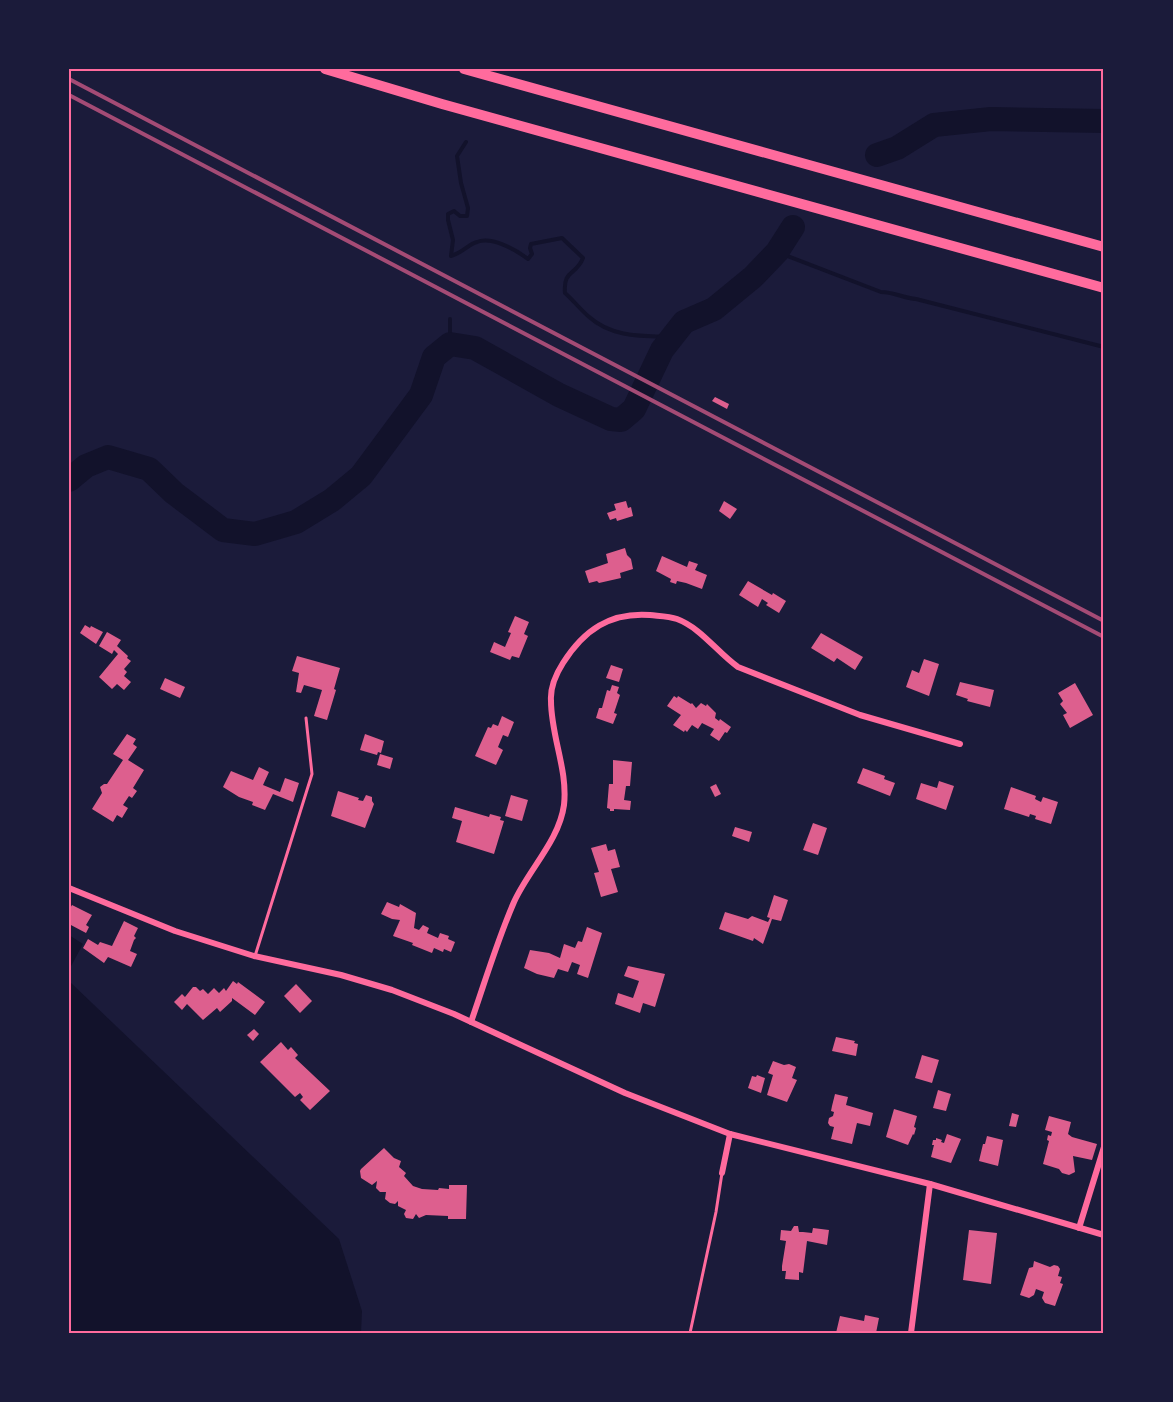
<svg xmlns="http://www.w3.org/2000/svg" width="1173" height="1402" font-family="Poppins,sans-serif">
  <rect width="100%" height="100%" fill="#1b1b3a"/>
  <g fill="#12122b">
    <path d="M69 935 83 944 69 970Z"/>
    <path d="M69 981 339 1239 362 1311 361 1333H69Z"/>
  </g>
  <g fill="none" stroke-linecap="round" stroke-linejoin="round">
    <g stroke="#12122b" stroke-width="4">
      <path d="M466 142 457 156 461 183 468 208 467 216H460L454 211 448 214V220L453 240 451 256C464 252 467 245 477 242 492 236 516 250 528 259L532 254 530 248 531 244 562 238 583 258C576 276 563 269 565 293 573 300 580 309 588 316 612 338 643 336 673 337"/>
      <path d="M777 252 881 292C894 292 903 298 916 299L1104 347"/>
      <path d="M450 319V344"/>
    </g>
    <g stroke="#12122b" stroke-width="24">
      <path d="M877 155 897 148 934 125 991 119 1104 121"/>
      <path d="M69 480 86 466 108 457 149 469 174 493 223 530 255 534 296 522 332 500 361 476 421 395 434 357 450 344 475 348 559 395 611 419 621 420 634 409 662 350 684 322 714 309 753 277 777 252 793 227"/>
    </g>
  </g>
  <g fill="#dd5f8e">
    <path d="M715 397 729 404 727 409 712 401Z"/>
    <path d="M626 501 628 508 631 507 633 516 617 521 616 518 610 520 607 513 616 510 614 504Z"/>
    <path d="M724 501 737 509 730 519 719 511Z"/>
    <path d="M625 548 627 555 631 559 633 569 620 573 621 578 599 583 597 581 589 583 585 571 608 563 606 554Z"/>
    <path d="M662 556 687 567 689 561 698 564 695 570 707 575 702 589 686 583 677 581 676 584 670 582 671 579 656 571Z"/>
    <path d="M748 581 772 595 773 593 786 601 779 613 766 605 768 603 762 599 758 607 739 595Z"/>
    <path d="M515 616 529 622 524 634 528 636 519 658 512 656 510 660 490 652 494 642 505 647 511 633 508 632Z"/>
    <path d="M85 625 90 628 91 626 103 632 96 644 80 633Z"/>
    <path d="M107 632 121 640 117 646 128 656 127 658 131 661 124 669 127 672 124 676 131 682 124 690 117 684 112 689 99 677 118 654 114 650 112 654 99 646Z"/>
    <path d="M821 633 863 657 855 670 837 658 834 662 811 648Z"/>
    <path d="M297 656 340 668 334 689 336 690 327 720 314 716 322 690 304 685 301 693 296 692 299 673 292 671Z"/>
    <path d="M924 659 939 664 929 696 906 687 912 670 919 673Z"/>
    <path d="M611 665 623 669 619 682 606 678Z"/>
    <path d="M165 678 185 687 180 698 160 689Z"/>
    <path d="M960 682 994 690 990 707 967 701 968 699 956 695Z"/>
    <path d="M1075 683 1093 715 1070 728 1063 715 1067 713 1060 704 1063 701 1058 693Z"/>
    <path d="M612 685 619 687 617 693 620 695 614 713 617 714 613 724 596 718 599 708H602L607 690 610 691Z"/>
    <path d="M674 696 677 698 678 696 691 704 692 703 696 708 701 703 706 706 707 704 716 713 715 718 719 721 720 719 731 727 727 733 725 732 719 741 710 735 714 729 702 723 698 729 692 725 687 732 685 730 684 732 673 725 681 715 667 706Z"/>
    <path d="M502 716 514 722 508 737 503 735 498 747 503 750 496 765 475 756 488 727 491 728 493 724 498 726Z"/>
    <path d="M127 734 136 739 133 744 137 747 128 760 144 770 133 788 137 791 132 798 129 796 123 805 128 808 122 818 117 815 113 822 92 809 102 793 100 787 104 784H107L123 760 113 754Z"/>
    <path d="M365 734 384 741 381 753 378 752 377 755 360 750Z"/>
    <path d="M380 754 393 758 390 769 377 765Z"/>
    <path d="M613 760 632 762 630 786H626L624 800 631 801 630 810 614 809V811H610V809L607 808 609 784H613Z"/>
    <path d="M259 767 269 772 263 785 280 792 285 778 299 783 293 802 273 794 265 810 252 805 253 802 239 797 223 787 231 771 253 780Z"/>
    <path d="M863 768 885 776 884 779 895 783 890 796 857 783Z"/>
    <path d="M939 781 954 786 946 810 916 799 921 783 937 788Z"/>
    <path d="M716 784 721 794 715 797 710 787Z"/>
    <path d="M1011 787 1036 796 1035 799 1041 802 1043 797 1058 802 1051 824 1035 819 1036 816 1030 814 1029 817 1004 809Z"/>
    <path d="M338 791 359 798 358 800 363 801 366 795 372 797V801L374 804 365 828 331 816Z"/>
    <path d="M511 795 528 800 522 821 505 816Z"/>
    <path d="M455 807 489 817 490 814 501 817 500 820 504 821 494 854 456 842 462 821 452 818Z"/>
    <path d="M813 823 827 828 818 855 803 850Z"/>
    <path d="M735 827 752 832 749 842 732 836Z"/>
    <path d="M606 844 608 851 615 849 620 867 611 869 618 892 601 897 594 873 599 872 591 848Z"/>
    <path d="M774 895 788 900 781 921 772 919 763 944 754 938 753 941 719 929 725 912 748 919 752 916 768 922 770 918 767 917Z"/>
    <path d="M387 902 399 907 400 904 416 913 414 928 419 930 423 925 429 928 427 933 438 938 440 933 449 936 448 939 455 942 451 952 444 949 443 952 434 948 432 953 412 945 413 943 393 936 400 920 392 919 381 914Z"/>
    <path d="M72 905 92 915 86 925 89 927 86 933 69 924V910Z"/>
    <path d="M124 921 138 928 134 936 136 938 134 940 130 951 137 954 131 967 108 957 104 963 83 948 88 939 98 945 100 942 112 946Z"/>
    <path d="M587 927 602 933 588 978 577 974 580 965 572 962 568 972 558 969 554 978 537 974 524 968 530 950 549 953 560 958 564 944 575 948 578 941 582 942Z"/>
    <path d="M628 966 665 974 655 1007 643 1003 640 1013 615 1004 618 993 633 998 639 981 624 976Z"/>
    <path d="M233 981 237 984 238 982 265 1002 255 1015 232 998V1001L220 1012 217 1008 203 1020 187 1004 182 1010 174 1002 182 994 185 997 193 987H196L200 991 203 989 208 994 214 988 219 993 224 988 226 991Z"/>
    <path d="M296 984 312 1001 300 1013 284 996Z"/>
    <path d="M254 1029 259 1034 253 1041 247 1035Z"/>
    <path d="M836 1037 855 1041 854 1043 858 1044 856 1056 832 1051Z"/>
    <path d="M281 1042 288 1050 291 1047 298 1055 295 1058 330 1091 310 1110 300 1100 303 1097 300 1093 295 1097 260 1062Z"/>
    <path d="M922 1055 939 1060 932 1083 915 1078Z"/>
    <path d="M773 1061 784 1065 789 1064 796 1067 792 1078 797 1080 787 1102 767 1095 773 1075 768 1073Z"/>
    <path d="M757 1075 765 1078 761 1093 748 1088 752 1076 756 1077Z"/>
    <path d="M938 1090 951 1094 946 1111 933 1108Z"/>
    <path d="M835 1094 848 1097 846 1105 873 1113 870 1126 857 1123 852 1144 831 1139 834 1127 830 1126 828 1123 829 1118 833 1116 834 1112 831 1111 832 1106Z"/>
    <path d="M894 1109 917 1116 914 1127 916 1128 914 1135 913 1134 908 1145 886 1137Z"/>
    <path d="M1012 1113 1019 1115 1016 1127 1009 1126Z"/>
    <path d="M1049 1116 1071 1122 1068 1134 1072 1137 1097 1144 1092 1160 1073 1156 1075 1172 1069 1175 1062 1173 1059 1169 1043 1164 1049 1141 1047 1140 1048 1135 1051 1136 1052 1132 1045 1130Z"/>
    <path d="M947 1134 961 1139 951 1163 931 1157 934 1145H932L933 1140H936V1138L942 1140 941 1142 944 1143Z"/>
    <path d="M987 1136 1003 1140 998 1166 979 1161 983 1144H985Z"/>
    <path d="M384 1148 394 1158 401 1161 399 1167 406 1173 404 1176 413 1186 422 1189 438 1190 439 1188 449 1189V1185H467L466 1219H448V1216L426 1215 419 1218 416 1214 413 1219 406 1218 404 1214 406 1210 398 1206V1201L395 1204 390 1203 385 1199 386 1192H380L376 1188 377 1181 372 1185 361 1178 360 1171 361 1169Z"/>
    <path d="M794 1226H798L799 1232H803L812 1233 813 1228 829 1230 827 1245 807 1241 803 1273 799 1272V1280L785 1279 786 1271H782V1266L786 1241 780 1240 781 1230 791 1231Z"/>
    <path d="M969 1230 997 1233 991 1284 963 1280Z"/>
    <path d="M1034 1261 1050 1267 1054 1265 1058 1266 1060 1269 1058 1276 1062 1277 1060 1283 1063 1284 1055 1306 1045 1303 1042 1298 1044 1292 1036 1289 1034 1295 1029 1298 1020 1295 1029 1268 1033 1267Z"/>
    <path d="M865 1315 879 1318 876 1333H836L840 1316 864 1321Z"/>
  </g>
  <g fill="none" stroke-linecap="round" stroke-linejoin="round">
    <g stroke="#ff6b9d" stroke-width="3">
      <path d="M255 956 312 774 306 718"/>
      <path d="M690 1333 716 1212 722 1173"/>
    </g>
    <g stroke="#ff6b9d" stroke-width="6">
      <path d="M69 888 175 931 254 956 341 975 392 990 454 1014 625 1093 730 1134 930 1184 1104 1235"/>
      <path d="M471 1022C485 982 497 941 514 902 529 869 559 841 564 805 568 770 551 736 551 701 550 687 556 674 563 663 584 630 610 612 650 615 659 616 669 616 677 619 701 628 717 652 738 667L860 715 960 744"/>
      <path d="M722 1173 730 1134"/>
      <path d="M1079 1228 1104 1147"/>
      <path d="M911 1333 930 1184"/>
    </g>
    <g stroke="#ff6b9d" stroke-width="10">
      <path d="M325 69 442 104 1104 288"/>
      <path d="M464 69 1104 247"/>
    </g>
    <g stroke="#a44b75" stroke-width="4">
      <path d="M69 79 1104 621"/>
      <path d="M69 95 1104 637"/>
    </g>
  </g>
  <rect width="1173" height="1402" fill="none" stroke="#1b1b3a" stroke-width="141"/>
  <rect x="70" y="70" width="1032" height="1262" fill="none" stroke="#ff6b9d" stroke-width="2"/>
</svg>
